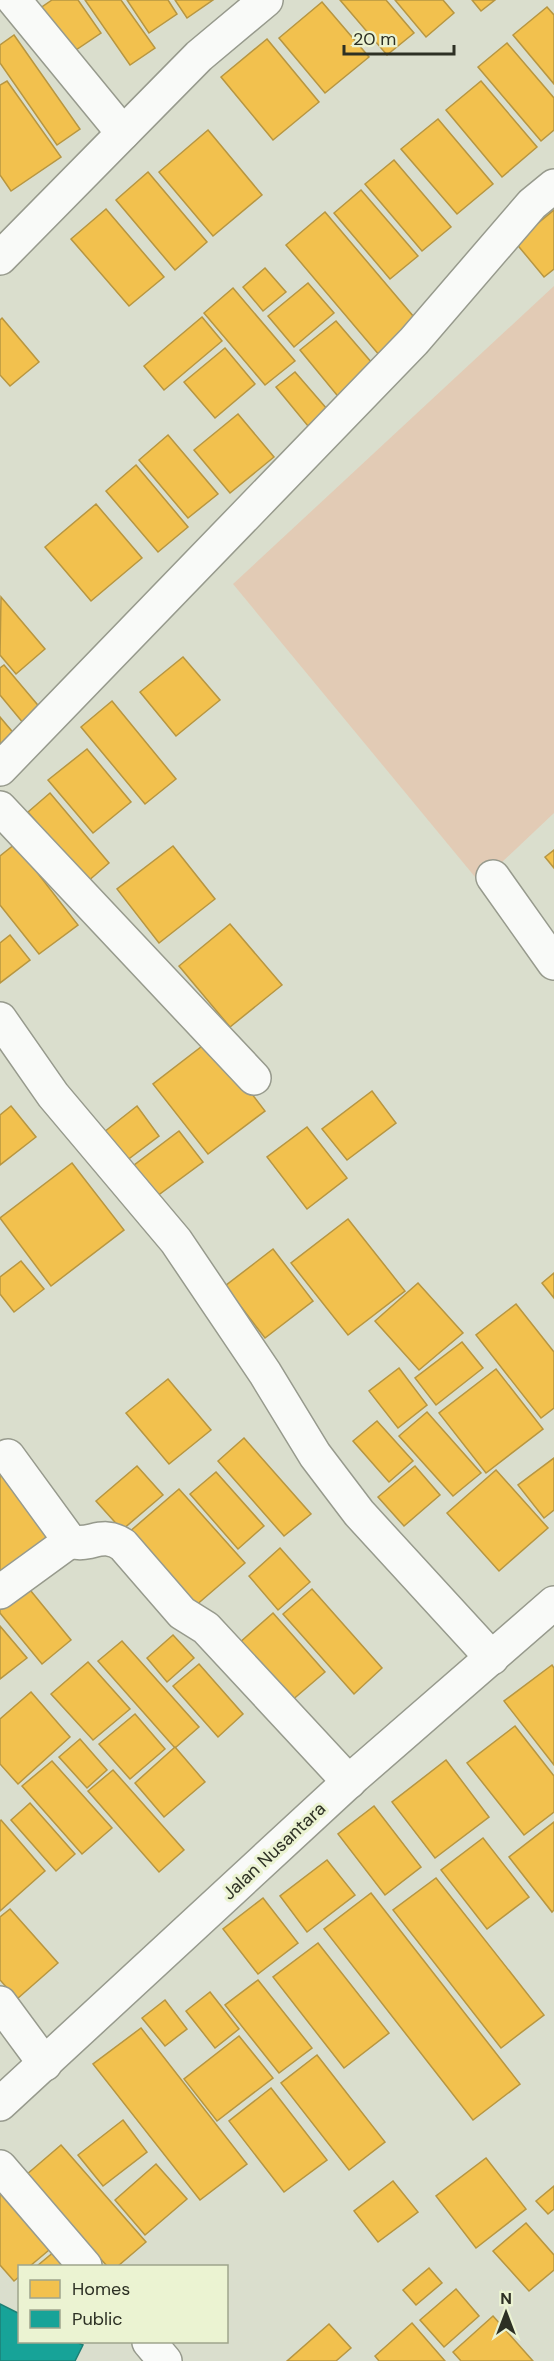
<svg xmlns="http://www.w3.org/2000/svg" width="554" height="2361" font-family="'DM Sans',sans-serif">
  <rect width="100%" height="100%" fill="#dadecd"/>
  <path fill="#e2cbb5" d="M554 286V813L480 883 233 584Z"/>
  <g fill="#f2c14e" stroke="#b79641" stroke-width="1.5">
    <path d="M52 0H78L101 33 67 56 36 11Z"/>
    <path d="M85 0H121L155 48 130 65Z"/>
    <path d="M127 0H168L177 14 149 33Z"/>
    <path d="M175 0H213L187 18Z"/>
    <path d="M340 0H386L414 33 387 55Z"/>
    <path d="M395 0H443L454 13 426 37Z"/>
    <path d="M472 0H495L481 11Z"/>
    <path d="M322 2 369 57 325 93 279 38Z"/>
    <path d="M547 7 554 15V84L513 35Z"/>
    <path d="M14 35 80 129 57 145 0 63V45Z"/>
    <path d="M267 39 319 102 273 140 221 77Z"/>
    <path d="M507 43 554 98V130L541 141 478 67Z"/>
    <path d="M7 81 61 157 11 191 0 175V85Z"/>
    <path d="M481 81 537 147 502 177 446 110Z"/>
    <path d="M438 119 493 184 457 214 401 149Z"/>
    <path d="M208 130 262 195 213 236 159 172Z"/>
    <path d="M394 160 451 227 422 251 365 184Z"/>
    <path d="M148 172 207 242 175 270 116 200Z"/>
    <path d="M361 190 418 256 390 279 334 213Z"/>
    <path d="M106 209 164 277 129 306 71 239Z"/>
    <path d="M554 210V269L544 277 515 242Z"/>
    <path d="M325 212 419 323 380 356 286 245Z"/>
    <path d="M265 268 286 292 263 311 243 287Z"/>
    <path d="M308 283 334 313 294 347 268 316Z"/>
    <path d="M233 288 295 361 265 385 204 313Z"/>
    <path d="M202 317 222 341 164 390 144 366Z"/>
    <path d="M2 318 39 362 10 386 0 375V320Z"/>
    <path d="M336 321 378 370 341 400 300 350Z"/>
    <path d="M225 348 255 384 215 418 184 382Z"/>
    <path d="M295 372 327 409 308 426 276 387Z"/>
    <path d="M238 414 274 457 230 493 194 450Z"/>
    <path d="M168 435 218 494 188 518 139 460Z"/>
    <path d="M136 465 188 527 158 552 106 491Z"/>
    <path d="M96 504 142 558 91 601 45 547Z"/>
    <path d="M1 597 45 649 16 674 0 655Z"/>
    <path d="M183 657 220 700 176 736 140 692Z"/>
    <path d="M4 665 42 710 24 724 0 695V668Z"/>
    <path d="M112 701 176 779 145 804 81 727Z"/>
    <path d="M0 717 16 736 0 750Z"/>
    <path d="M87 749 131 802 93 833 48 780Z"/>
    <path d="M50 793 109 863 87 882 28 812Z"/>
    <path d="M15 844 78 925 39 954 0 905V856Z"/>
    <path d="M173 846 215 899 159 943 117 889Z"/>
    <path d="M554 850V868L545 857Z"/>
    <path d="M230 924 282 985 230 1027 179 966Z"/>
    <path d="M10 935 30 960 0 983V943Z"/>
    <path d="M210 1040 265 1111 208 1154 153 1084Z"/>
    <path d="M372 1091 396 1123 347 1160 322 1129Z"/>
    <path d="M11 1106 36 1137 0 1165V1115Z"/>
    <path d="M137 1106 159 1136 122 1164 99 1136Z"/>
    <path d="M307 1127 347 1178 307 1209 267 1157Z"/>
    <path d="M179 1131 203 1162 149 1202 125 1172Z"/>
    <path d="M72 1163 124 1230 51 1286 0 1218Z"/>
    <path d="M348 1219 405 1291 348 1335 291 1263Z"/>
    <path d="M273 1249 313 1301 265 1338 225 1286Z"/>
    <path d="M21 1261 44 1289 14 1312 0 1294V1277Z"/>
    <path d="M554 1273V1298L542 1283Z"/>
    <path d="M418 1283 463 1333 419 1370 375 1321Z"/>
    <path d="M516 1304 554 1352V1408L541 1418 476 1335Z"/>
    <path d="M462 1342 483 1368 436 1405 415 1378Z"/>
    <path d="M399 1368 427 1405 398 1428 369 1391Z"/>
    <path d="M496 1369 543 1429 486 1473 439 1413Z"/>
    <path d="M168 1379 211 1430 169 1464 126 1413Z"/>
    <path d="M427 1412 481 1473 453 1496 399 1436Z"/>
    <path d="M377 1421 413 1461 389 1482 353 1441Z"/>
    <path d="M244 1438 311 1514 284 1536 218 1461Z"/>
    <path d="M554 1458V1510L544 1518 518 1485Z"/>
    <path d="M137 1466 163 1495 122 1530 96 1501Z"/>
    <path d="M415 1466 440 1495 404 1526 378 1497Z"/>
    <path d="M0 1468 57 1536 0 1583Z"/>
    <path d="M496 1470 548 1528 499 1571 447 1513Z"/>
    <path d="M216 1472 264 1526 238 1549 190 1494Z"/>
    <path d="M179 1489 245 1563 194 1607 128 1533Z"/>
    <path d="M280 1548 310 1582 278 1610 249 1576Z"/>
    <path d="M26 1585 71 1640 42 1664 0 1613V1605Z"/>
    <path d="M312 1589 382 1668 354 1694 283 1614Z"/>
    <path d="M273 1613 325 1672 290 1702 238 1644Z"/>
    <path d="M0 1626 27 1658 0 1679Z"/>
    <path d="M173 1635 194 1658 167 1682 147 1658Z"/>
    <path d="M122 1641 199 1727 175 1748 98 1661Z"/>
    <path d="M88 1662 130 1709 93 1740 51 1694Z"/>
    <path d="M199 1664 243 1714 218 1737 173 1686Z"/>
    <path d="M552 1665 554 1668V1765L504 1701Z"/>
    <path d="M31 1692 70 1737 18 1784 0 1764V1719Z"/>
    <path d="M135 1714 165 1749 130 1779 99 1744Z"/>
    <path d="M515 1726 554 1776V1812L524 1835 467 1763Z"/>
    <path d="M80 1739 107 1770 87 1788 59 1757Z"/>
    <path d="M175 1747 205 1782 164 1817 135 1783Z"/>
    <path d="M446 1760 489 1817 435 1858 392 1802Z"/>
    <path d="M52 1761 112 1828 82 1854 22 1786Z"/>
    <path d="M113 1770 184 1850 159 1872 88 1791Z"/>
    <path d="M30 1803 75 1854 56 1871 11 1820Z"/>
    <path d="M374 1806 421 1867 385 1895 338 1834Z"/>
    <path d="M1 1820 45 1871 0 1911V1821Z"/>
    <path d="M554 1822V1910L552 1912 509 1857Z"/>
    <path d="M483 1838 529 1897 487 1929 441 1870Z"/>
    <path d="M327 1860 355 1895 307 1932 280 1896Z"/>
    <path d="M436 1878 544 2015 501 2048 393 1910Z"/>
    <path d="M371 1893 520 2084 473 2120 324 1929Z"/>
    <path d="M263 1898 298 1943 258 1974 223 1929Z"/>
    <path d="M10 1909 58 1963 17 1999 0 1980V1917Z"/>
    <path d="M318 1943 389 2033 344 2068 273 1977Z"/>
    <path d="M258 1980 312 2048 279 2073 225 2005Z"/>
    <path d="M210 1992 239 2029 215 2048 186 2011Z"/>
    <path d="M165 2000 187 2029 165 2046 142 2018Z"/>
    <path d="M141 2028 247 2164 200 2200 93 2064Z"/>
    <path d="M239 2036 273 2078 217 2121 184 2079Z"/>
    <path d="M317 2055 385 2142 349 2170 281 2083Z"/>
    <path d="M271 2088 327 2160 284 2192 229 2121Z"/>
    <path d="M123 2120 147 2152 103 2186 78 2155Z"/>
    <path d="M61 2145 146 2242 118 2266H107L26 2175Z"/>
    <path d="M486 2158 526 2209 476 2248 436 2196Z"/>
    <path d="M156 2164 187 2199 145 2235 115 2200Z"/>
    <path d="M393 2181 418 2212 378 2242 354 2211Z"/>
    <path d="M0 2184 55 2245 30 2266H20V2276L14 2281 0 2265Z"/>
    <path d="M554 2186V2209L548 2214 536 2201Z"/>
    <path d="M526 2223 554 2255V2270L529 2291 493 2251Z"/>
    <path d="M61 2246 79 2266H37Z"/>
    <path d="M429 2268 442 2283 416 2305 403 2290Z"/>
    <path d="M456 2289 479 2316 444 2347 420 2320Z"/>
    <path d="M493 2316 533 2361H461L453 2352Z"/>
    <path d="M412 2323 445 2361H379L375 2356Z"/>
    <path d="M329 2324 351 2348 336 2361H287Z"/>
  </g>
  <path fill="#17a398" stroke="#1e8075" stroke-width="1.5" d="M0 2304 20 2314V2342H76L83 2345 75 2361H0Z"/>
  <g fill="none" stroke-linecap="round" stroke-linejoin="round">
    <defs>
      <g id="minor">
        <path d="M14 0 123 133"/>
        <path d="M0 258 199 56 266 0"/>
        <path d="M0 769 414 341 532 204 554 186"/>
        <path d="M0 808 254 1078"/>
        <path d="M493 877 554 963"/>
        <path d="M0 1019 53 1095 176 1241 265 1373 315 1455 359 1513 492 1658"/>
        <path d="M8 1456 70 1541C90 1548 101 1530 123 1545L182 1613 206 1628 349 1782"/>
        <path d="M0 1592 70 1541"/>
        <path d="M0 2003 45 2064"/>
        <path d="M0 2167 85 2266"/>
        <path d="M149 2342 165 2361"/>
      </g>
      <path id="highway" d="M0 2104 355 1776 554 1603"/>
    </defs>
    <use href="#minor" stroke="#979a8d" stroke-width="36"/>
    <use href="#highway" stroke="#979a8d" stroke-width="36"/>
    <use href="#minor" stroke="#f9faf8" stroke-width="33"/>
    <use href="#highway" stroke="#f9faf8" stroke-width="33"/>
  </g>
  <g text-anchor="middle" stroke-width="6" stroke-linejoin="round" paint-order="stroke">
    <g font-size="18" fill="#2d3024" stroke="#ebf3d2">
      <text transform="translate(274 1851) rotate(-43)" y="6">Jalan Nusantara</text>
    </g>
  </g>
  <rect x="18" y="2265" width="210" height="78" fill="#ebf3d2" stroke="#9fa58c" stroke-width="1.5"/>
  <rect x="30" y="2280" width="30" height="18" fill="#f2c14e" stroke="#9fa58c" stroke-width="1.5"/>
  <text x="72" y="2295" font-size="18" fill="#2d3024">Homes</text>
  <rect x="30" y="2310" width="30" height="18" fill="#17a398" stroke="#9fa58c" stroke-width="1.5"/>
  <text x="72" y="2325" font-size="18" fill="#2d3024">Public</text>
  <g transform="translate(506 2313)" stroke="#ebf3d2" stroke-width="4.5" paint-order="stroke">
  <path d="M0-4.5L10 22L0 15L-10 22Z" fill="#2d3024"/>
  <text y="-9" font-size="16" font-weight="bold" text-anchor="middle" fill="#2d3024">N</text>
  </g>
  <path d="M344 45v9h110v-9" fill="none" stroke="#2d3024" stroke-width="3"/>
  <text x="353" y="45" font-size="18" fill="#2d3024" stroke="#ebf3d2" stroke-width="4.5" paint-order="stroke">20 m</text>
</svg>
